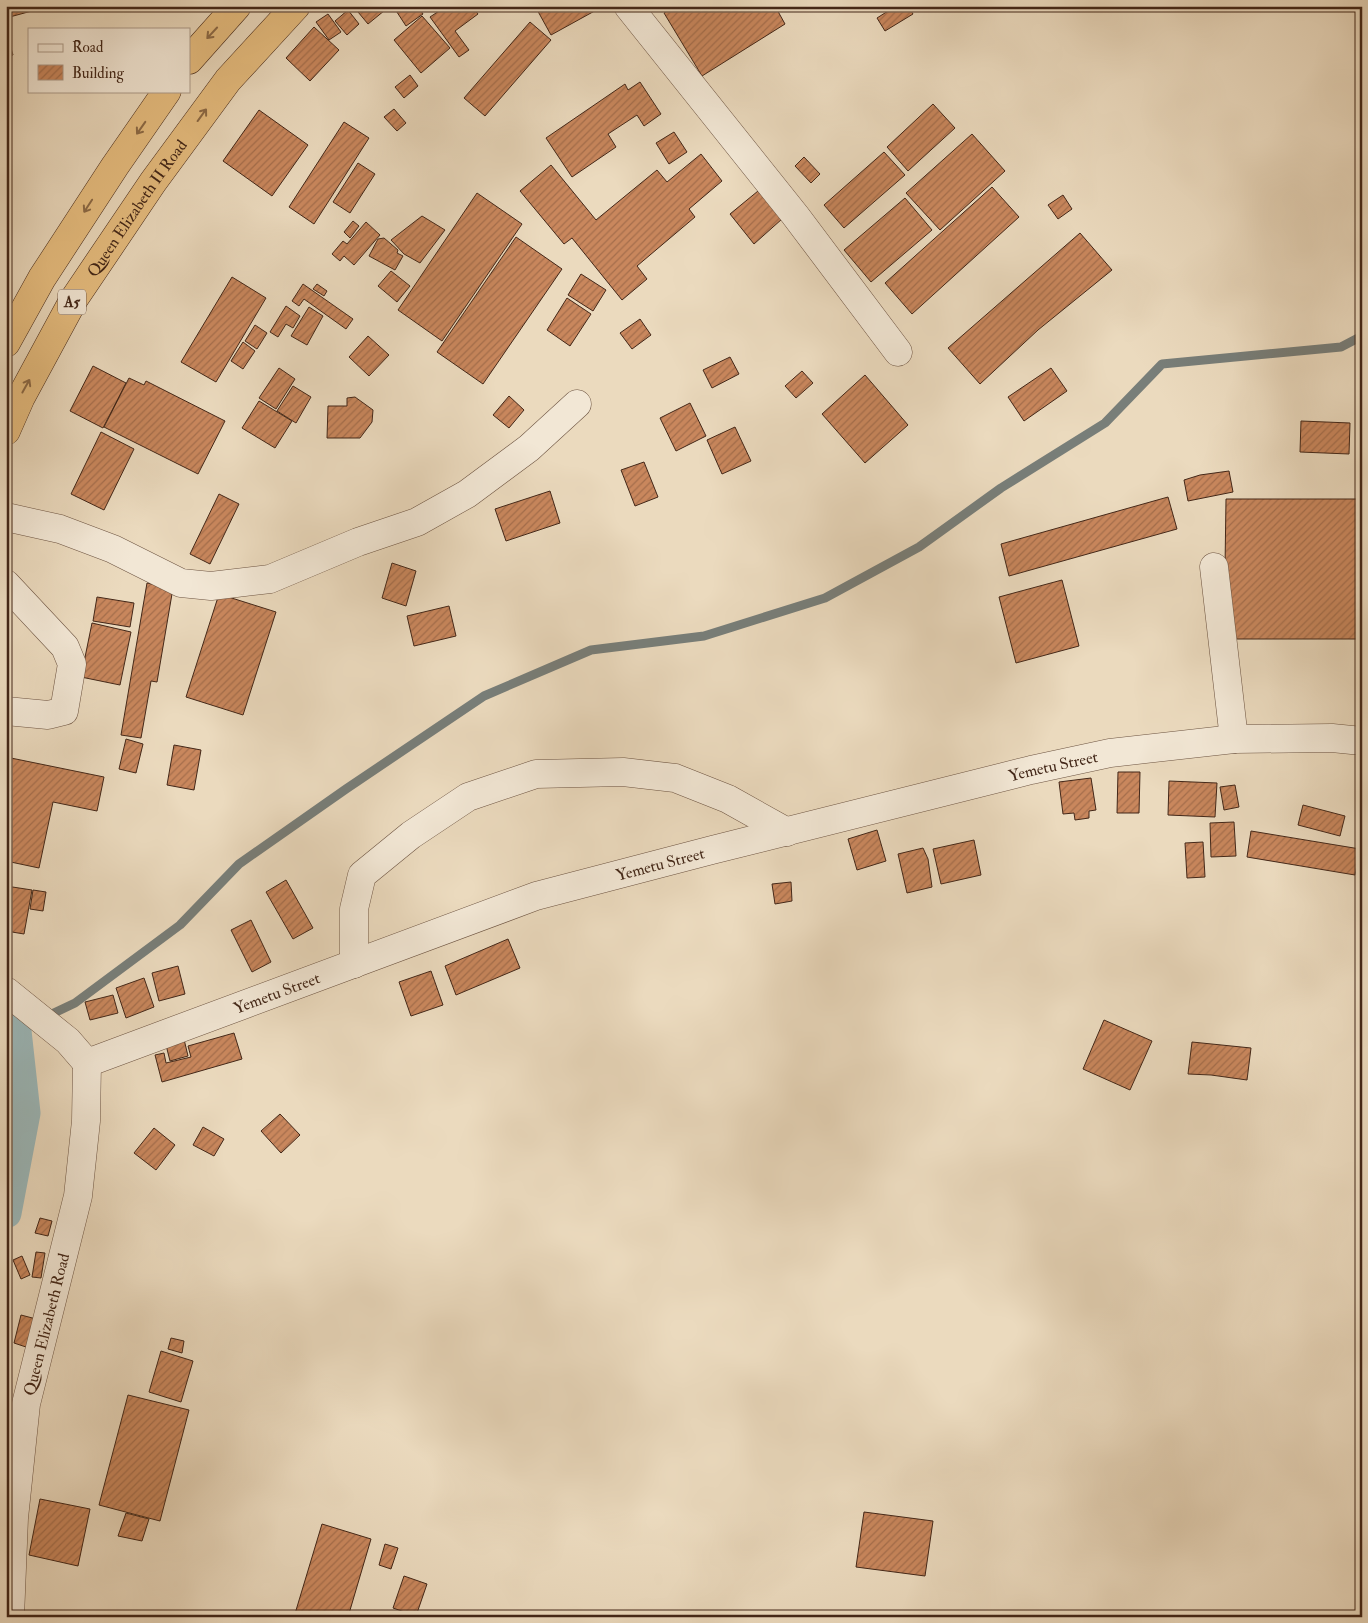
<svg xmlns="http://www.w3.org/2000/svg" width="1368" height="1623" font-family="'IM FELL Double Pica',serif">
  <defs>
    <pattern id="building-hatch" width="6" height="6" patternUnits="userSpaceOnUse" patternTransform="scale(1.25)"><rect width="6" height="6" fill="#c9875d"/><path d="M-1 1l2-2M0 6l6-6M5 7l2-2" fill="none" stroke="#a56e4c"/></pattern>
  </defs>
  <rect width="100%" height="100%" fill="#ebdabe"/>
  <filter id="stains"><feTurbulence type="fractalNoise" baseFrequency=".004" numOctaves="4"/><feColorMatrix values="0 0 0 0 .2 0 0 0 0 .09 0 0 0 0 .02 0 0 0 .5 -.17"/></filter>
  <radialGradient id="worn" r=".72"><stop offset=".6" stop-color="#630" stop-opacity="0"/><stop offset="1" stop-color="#630" stop-opacity=".3"/></radialGradient>
  <g fill="none" stroke-linecap="round" stroke-linejoin="round">
    <path stroke="#787e79" stroke-width="9" d="M16 1031 75 1003 180 925 239 864 346 789 484 696 591 650 704 636 825 598 919 547 1001 488 1105 423 1162 364 1341 347 1362 336"/>
    <path stroke="#9bb8ba" stroke-width="31" d="M6 1023 16 1031 25 1113 6 1213"/>
  </g>
  <g fill="url(#building-hatch)" stroke="#432718">
    <path d="M6 6H50L6 18Z"/>
    <path d="M353 6H390L368 24Z"/>
    <path d="M393 6H418L423 14 406 26Z"/>
    <path d="M440 6H472L478 14 455 31 469 50 459 57 430 17 442 9Z"/>
    <path d="M535 6H600V8L551 35Z"/>
    <path d="M674 6H775L785 24 702 76 664 13Z"/>
    <path d="M896 6H908L913 14 885 31 877 18Z"/>
    <path d="M348 10 359 24 347 35 335 21Z"/>
    <path d="M328 14 341 32 329 40 316 22Z"/>
    <path d="M422 16 450 48 421 73 394 40Z"/>
    <path d="M530 22 551 40 485 116 464 98Z"/>
    <path d="M314 27 339 50 310 81 286 58Z"/>
    <path d="M6 31 13 55 6 57Z"/>
    <path d="M410 75 418 86 404 98 395 87Z"/>
    <path d="M640 82 661 114 644 126 637 115 608 134 616 147 572 177 546 138 625 84 628 90Z"/>
    <path d="M933 104 955 128 908 171 887 147Z"/>
    <path d="M394 109 406 123 397 131 384 117Z"/>
    <path d="M259 110 308 145 272 196 223 161Z"/>
    <path d="M344 122 369 138 314 224 289 207Z"/>
    <path d="M674 132 687 152 669 164 656 143Z"/>
    <path d="M972 134 1005 171 940 230 906 193Z"/>
    <path d="M884 152 905 175 844 228 824 205Z"/>
    <path d="M701 154 722 181 689 209 695 217 637 266 647 279 622 300 572 238 564 244 520 191 551 165 596 220 657 170 667 182Z"/>
    <path d="M804 157 820 174 811 183 795 166Z"/>
    <path d="M358 163 375 174 350 213 333 202Z"/>
    <path d="M992 187 1019 217 912 314 885 283Z"/>
    <path d="M758 191 782 219 754 244 730 214Z"/>
    <path d="M477 193 522 224 442 341 398 310Z"/>
    <path d="M1063 195 1072 209 1058 219 1048 205Z"/>
    <path d="M905 198 932 230 871 282 844 250Z"/>
    <path d="M422 216 445 230 420 263 404 254 391 240Z"/>
    <path d="M353 221 359 226 350 238 344 232Z"/>
    <path d="M366 222 380 235 354 265 344 256 340 261 332 254 343 241 347 244Z"/>
    <path d="M1080 233 1112 270 1038 330 980 384 948 348Z"/>
    <path d="M516 237 562 269 483 384 437 352Z"/>
    <path d="M384 238 398 250 397 253 403 256 395 270 369 256 378 239Z"/>
    <path d="M391 271 410 286 397 302 378 286Z"/>
    <path d="M581 274 606 290 593 311 568 295Z"/>
    <path d="M232 277 266 298 216 382 181 362Z"/>
    <path d="M303 284 353 319 346 329 304 299 299 306 292 301Z"/>
    <path d="M317 284 327 291 324 296 313 289Z"/>
    <path d="M567 298 591 314 570 346 547 330Z"/>
    <path d="M286 306 300 316 293 328 286 324 278 337 270 332Z"/>
    <path d="M309 307 323 316 307 345 291 336Z"/>
    <path d="M640 319 651 335 632 349 620 333Z"/>
    <path d="M255 325 267 333 257 349 245 341Z"/>
    <path d="M368 336 389 355 369 376 349 357Z"/>
    <path d="M243 342 255 351 243 369 231 361Z"/>
    <path d="M730 357 739 374 712 388 703 370Z"/>
    <path d="M93 366 126 383 103 428 70 411Z"/>
    <path d="M279 368 295 379 276 409 259 398Z"/>
    <path d="M1051 368 1067 391 1024 421 1008 397Z"/>
    <path d="M802 371 813 383 796 398 785 386Z"/>
    <path d="M865 375 908 425 865 463 822 414Z"/>
    <path d="M129 378 144 385 146 381 225 421 198 474 104 427Z"/>
    <path d="M293 386 311 397 296 423 277 411Z"/>
    <path d="M509 396 524 410 509 428 493 415Z"/>
    <path d="M355 397 373 410 372 422 360 438H327L328 406H347V398Z"/>
    <path d="M259 401 292 421 275 448 242 428Z"/>
    <path d="M690 403 706 436 676 451 660 418Z"/>
    <path d="M1301 421 1350 423 1349 454 1300 452Z"/>
    <path d="M735 427 751 461 722 474 707 440Z"/>
    <path d="M101 432 134 449 104 510 71 494Z"/>
    <path d="M644 462 658 497 635 506 621 470Z"/>
    <path d="M1229 471 1233 492 1188 501 1184 480 1200 475Z"/>
    <path d="M550 491 560 523 506 541 495 509Z"/>
    <path d="M219 494 239 504 210 564 190 554Z"/>
    <path d="M1168 497 1177 529 1009 576 1001 544Z"/>
    <path d="M1226 499H1362V639H1224Z"/>
    <path d="M392 563 416 571 406 606 382 598Z"/>
    <path d="M1062 580 1079 646 1016 663 999 597Z"/>
    <path d="M147 583 173 588 157 682 151 681 141 738 121 735Z"/>
    <path d="M219 594 276 612 243 715 186 697Z"/>
    <path d="M97 597 134 603 130 627 93 621Z"/>
    <path d="M449 606 456 636 414 646 407 616Z"/>
    <path d="M92 623 131 632 120 685 81 677Z"/>
    <path d="M126 739 143 744 136 773 119 769Z"/>
    <path d="M174 745 201 750 194 790 167 785Z"/>
    <path d="M6 757 104 777 97 811 53 802 39 868 6 861Z"/>
    <path d="M1118 772H1140L1139 813H1117Z"/>
    <path d="M1091 778 1096 810 1089 811V818L1075 820 1074 813 1063 814 1059 782Z"/>
    <path d="M1169 781 1217 783 1215 817 1168 815Z"/>
    <path d="M1235 785 1239 807 1224 810 1220 787Z"/>
    <path d="M1303 805 1345 816 1340 836 1298 825Z"/>
    <path d="M1234 822 1236 856 1211 857 1210 823Z"/>
    <path d="M877 830 886 861 857 870 848 839Z"/>
    <path d="M1251 831 1360 849 1355 875 1247 857Z"/>
    <path d="M974 840 981 875 941 884 933 849Z"/>
    <path d="M1203 842 1205 877 1187 878 1185 843Z"/>
    <path d="M923 848 928 859 932 887 907 893 898 854Z"/>
    <path d="M286 880 313 928 293 939 266 892Z"/>
    <path d="M791 882 792 901 775 904 772 884Z"/>
    <path d="M6 886 32 890 24 934 6 931Z"/>
    <path d="M33 890 46 892 43 911 30 909Z"/>
    <path d="M251 920 271 962 252 972 231 930Z"/>
    <path d="M508 939 520 968 456 995 445 966Z"/>
    <path d="M178 966 185 994 159 1001 152 973Z"/>
    <path d="M431 971 443 1005 411 1016 399 982Z"/>
    <path d="M144 978 154 1007 126 1018 116 988Z"/>
    <path d="M113 995 118 1013 90 1020 85 1002Z"/>
    <path d="M1104 1020 1152 1041 1130 1090 1083 1069Z"/>
    <path d="M234 1033 242 1059 162 1082 155 1055 164 1053 166 1063 191 1057 188 1046Z"/>
    <path d="M183 1035 188 1056 170 1061 165 1041Z"/>
    <path d="M1192 1042 1251 1048 1247 1080 1211 1075 1188 1074Z"/>
    <path d="M280 1114 300 1135 281 1153 261 1131Z"/>
    <path d="M203 1127 224 1139 214 1156 193 1145Z"/>
    <path d="M154 1128 175 1145 156 1170 134 1153Z"/>
    <path d="M40 1218 52 1221 48 1236 35 1233Z"/>
    <path d="M36 1252 45 1253 41 1278 32 1277Z"/>
    <path d="M22 1256 30 1275 21 1279 13 1260Z"/>
    <path d="M21 1315 40 1320 32 1349 14 1343Z"/>
    <path d="M171 1338 184 1341 182 1353 168 1349Z"/>
    <path d="M161 1351 193 1361 181 1402 149 1392Z"/>
    <path d="M128 1395 189 1410 160 1521 99 1505Z"/>
    <path d="M40 1499 90 1509 78 1566 29 1555Z"/>
    <path d="M864 1512 933 1521 925 1576 856 1567Z"/>
    <path d="M126 1513 149 1519 142 1541 118 1536Z"/>
    <path d="M322 1524 371 1539 348 1617H294Z"/>
    <path d="M385 1544 398 1548 391 1569 379 1565Z"/>
    <path d="M404 1576 427 1584 416 1616 393 1608Z"/>
  </g>
  <g fill="none" stroke-linecap="round" stroke-linejoin="round">
    <defs>
      <g id="minor">
        <path d="M628 6 795 215 898 352"/>
        <path d="M6 517 60 529 113 549 181 583 211 586 270 579 358 542 417 522 467 494 529 448 577 404"/>
        <path d="M1214 567 1234 739"/>
        <path d="M6 584 65 647 72 664 64 711 48 715 6 711"/>
        <path d="M354 964V909L362 875 411 835 468 797 536 774 623 772 675 778 728 799 787 832"/>
        <path id="s1" d="M6 991 68 1041 87 1063 536 896 712 850 1031 770 1110 753 1234 739 1332 738 1362 741"/>
        <path id="s2" d="M10 1617 14 1518 26 1404 78 1196 86 1121 87 1063"/>
      </g>
      <g id="highway">
        <path d="M189 60 237 6"/>
        <path d="M6 343 42 278 115 166 167 91"/>
        <path id="s3" d="M6 431 21 397 74 299 153 182 228 80 296 6"/>
      </g>
    </defs>
    <use href="#minor" stroke="#6d5442" stroke-width="29"/>
    <use href="#highway" stroke="#432718" stroke-width="29"/>
    <use href="#minor" stroke="#f2e7d5" stroke-width="28"/>
    <use href="#highway" stroke="#e6bd7f" stroke-width="28"/>
  </g>
  <defs><path id="oneway-shaft" d="M-6 0H5M1.5-3L5.5 0L1.5 3" fill="none" stroke-width="1.6" stroke-linecap="round" stroke-linejoin="round" transform="scale(1.25)"/></defs>
  <g stroke="#8c6a46">
    <use href="#oneway-shaft" transform="translate(212 33) rotate(133)"/>
    <use href="#oneway-shaft" transform="translate(202 115) rotate(-54)"/>
    <use href="#oneway-shaft" transform="translate(141 128) rotate(125)"/>
    <use href="#oneway-shaft" transform="translate(88 206) rotate(123)"/>
    <use href="#oneway-shaft" transform="translate(26 386) rotate(-61)"/>
  </g>
  <g text-anchor="middle" stroke-width="4" stroke-linejoin="round" paint-order="stroke">
    <rect fill="#f2e7d5" stroke="#786151" stroke-width="1" x="58" y="289.5" width="28" height="25" rx="4"/>
    <g font-size="15" font-weight="bold" fill="#432718">
      <text x="72" y="307">A5</text>
    </g>
    <g font-size="16" fill="#432718" stroke="#f2e7d5">
      <text dy="6" stroke="none"><textPath href="#s3" startOffset="259">Queen Elizabeth II Road</textPath></text>
      <text dy="6" stroke="none"><textPath href="#s1" startOffset="1121">Yemetu Street</textPath></text>
      <text dy="6" stroke="none"><textPath href="#s1" startOffset="716">Yemetu Street</textPath></text>
      <text dy="6" stroke="none"><textPath href="#s1" startOffset="311">Yemetu Street</textPath></text>
      <text dy="6" stroke="none"><textPath href="#s2" startOffset="296">Queen Elizabeth Road</textPath></text>
    </g>
  </g>
  <rect width="1368" height="1623" fill="none" stroke="#ebdabe" stroke-width="25"/>
  <rect x="8" y="8" width="1353" height="1608" fill="none" stroke="#432718" stroke-width="2.5"/>
  <rect x="12" y="12" width="1343" height="1598" fill="none" stroke="#432718"/>
  <rect x="28" y="28" width="162" height="65" fill="#f2e7d5" stroke="#ac9a89"/>
  <rect x="38" y="44" width="25" height="8" fill="#f2e7d5" stroke="#ac9a89"/>
  <text x="72" y="52" font-size="15" fill="#432718">Road</text>
  <rect x="38" y="65" width="25" height="15" fill="url(#building-hatch)" stroke="#ac9a89"/>
  <text x="72" y="78" font-size="15" fill="#432718">Building</text>
  <rect width="100%" height="100%" filter="url(#stains)"/>
  <rect width="100%" height="100%" fill="url(#worn)"/>
</svg>
